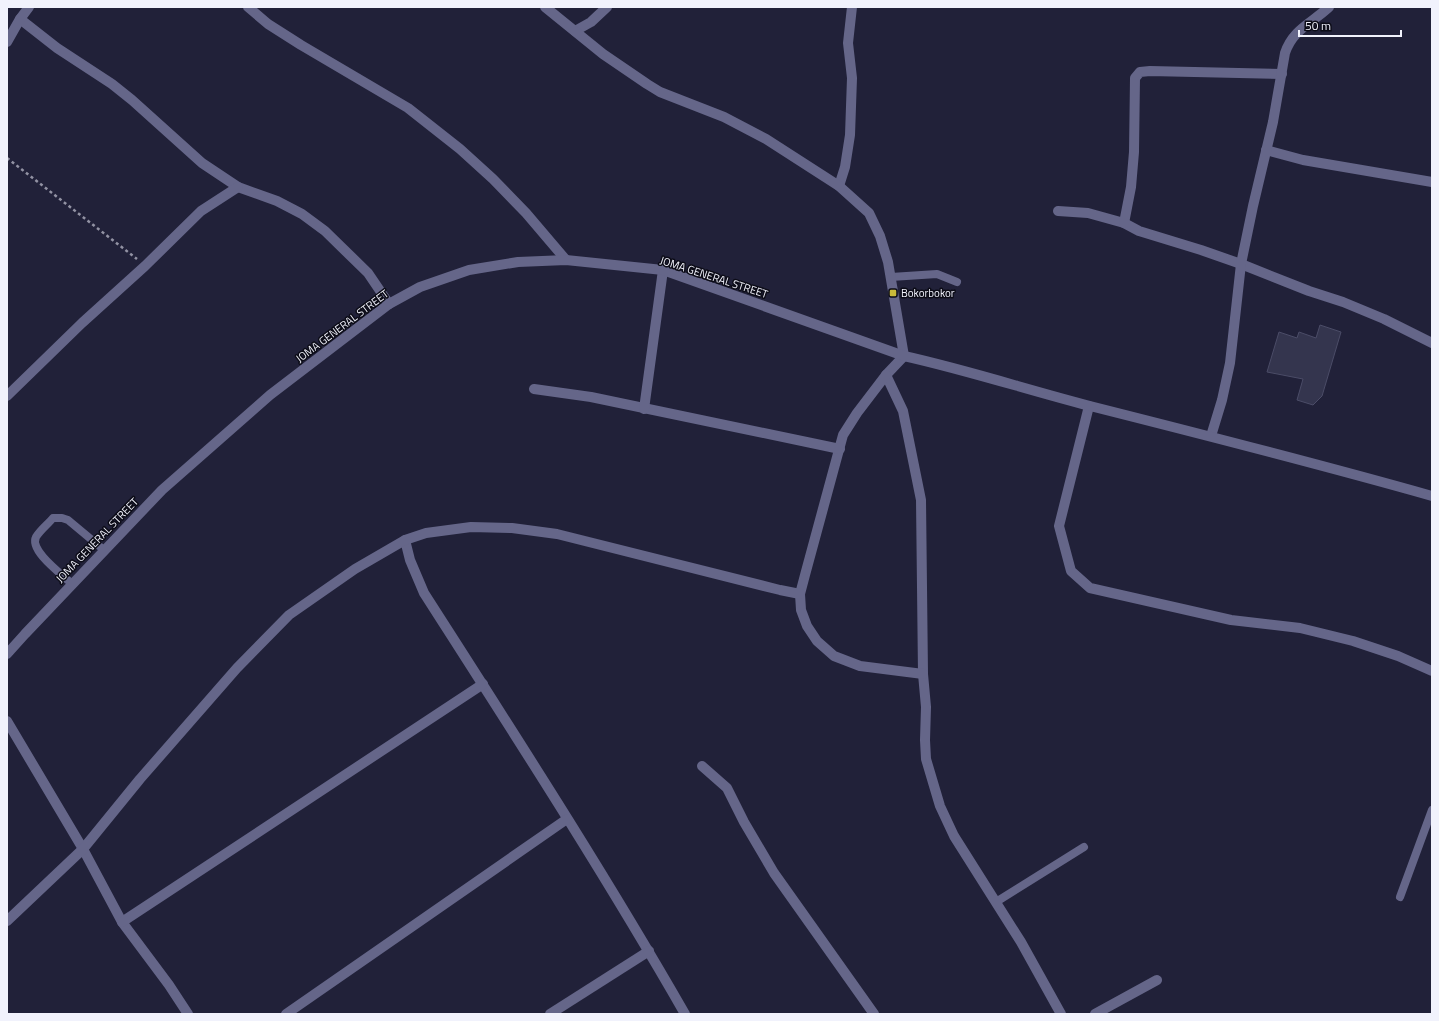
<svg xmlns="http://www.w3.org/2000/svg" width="1439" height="1021" font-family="'Titillium Web',sans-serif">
  <rect width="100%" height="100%" fill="#212139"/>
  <path fill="#34354e" stroke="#4b4c67" d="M1320 325 1341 332 1322 396 1313 405 1297 400 1303 379 1267 372 1279 332 1297 338 1299 332 1316 338Z"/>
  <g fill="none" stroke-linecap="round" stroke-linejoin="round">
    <path stroke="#9292a3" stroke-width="2.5" stroke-dasharray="3 3" stroke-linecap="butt" d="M7 158 137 259"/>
    <g stroke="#656689" stroke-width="8">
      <path d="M891 277 937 274 957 282"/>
      <path d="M72 584C63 575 29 551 36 537 40 530 48 524 53 518H62L68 520 104 550"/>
      <path d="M1400 897 1432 810"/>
      <path d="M996 902 1084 847"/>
    </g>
    <g stroke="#656689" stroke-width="10">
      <path d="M248 7 268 24 301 45 408 108 460 149 493 179 526 213 566 260"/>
      <path d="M20 19 57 48 112 84 132 100 202 163 238 187 277 201 302 214 325 231 368 273 389 304"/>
      <path d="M575 31 591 22 607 7"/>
      <path d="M7 42 20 19 29 7"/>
      <path d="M1266 150 1303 160 1432 182"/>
      <path d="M839 186 845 167 850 135 852 78 848 43 852 7"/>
      <path d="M1058 211 1088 213 1124 223 1139 231 1201 250 1241 264 1309 291 1343 302 1384 319 1432 343"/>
      <path d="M1124 223 1131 187 1134 152 1135 78 1140 72 1150 71 1282 74"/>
      <path d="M904 356 886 375 903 411 921 500 923 674 926 707 925 740 926 759 940 806 954 836 1021 942 1061 1014"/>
      <path d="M886 375 857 413 843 435 805 575 800 594 801 610 807 626 817 641 834 656 860 666 923 674"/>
      <path d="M534 389 591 397 840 449"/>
      <path d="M7 396 82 323 145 266 201 211 238 187"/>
      <path d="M1089 406 1059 526 1071 571 1090 588 1231 620 1300 628 1353 641 1398 656 1432 671"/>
      <path d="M644 409 663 270"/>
      <path d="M1211 436 1222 400 1230 363 1241 264 1253 206 1273 122 1285 53C1293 29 1312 23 1329 7"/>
      <path d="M405 540 410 560 424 593C513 732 603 871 685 1014"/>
      <path d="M7 721 83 849 122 922 169 985 188 1014"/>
      <path d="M702 766 727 788 744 822 774 873 874 1014"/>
      <path d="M7 921 83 849 140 779 237 668 289 615 355 569 405 540 426 533 471 527 512 528 557 534 780 590 800 594"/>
      <path d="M122 922 483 684"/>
      <path d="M286 1014 567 819"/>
      <path d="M550 1014 649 951"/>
      <path d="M1095 1014 1157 980"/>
    </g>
    <g stroke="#656689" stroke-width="10">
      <path d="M545 7 603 54 647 84 660 92 724 117 766 139 839 186 869 213 880 236 888 262 904 356"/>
      <path d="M7 654 25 634 162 490 270 395 389 304 420 287 469 270 518 262 566 260 663 270 904 356C967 370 1028 390 1090 406 1205 435 1319 464 1432 496"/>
    </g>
  </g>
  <rect fill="#c9ba3a" stroke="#0c0c17" stroke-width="1.5" x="889" y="289" width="8" height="8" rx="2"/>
  <g text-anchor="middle" stroke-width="3" stroke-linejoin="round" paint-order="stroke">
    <g font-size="11" fill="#f1f2fc" stroke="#0c0c17">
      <text transform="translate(714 277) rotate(18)" y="4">JOMA GENERAL STREET</text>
      <text transform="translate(342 326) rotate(-37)" y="4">JOMA GENERAL STREET</text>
      <text transform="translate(97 540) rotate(-46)" y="4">JOMA GENERAL STREET</text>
    </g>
    <g font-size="11" fill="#f1f2fc" stroke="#0c0c17" text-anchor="start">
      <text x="901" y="297">Bokorbokor</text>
    </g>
  </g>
  <rect width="1439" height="1021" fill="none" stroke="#f1f2fc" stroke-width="16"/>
  <path d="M1299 30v6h102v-6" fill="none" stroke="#f1f2fc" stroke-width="2"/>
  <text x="1305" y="30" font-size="12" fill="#f1f2fc" stroke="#0c0c17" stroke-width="3" paint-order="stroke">50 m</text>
</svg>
